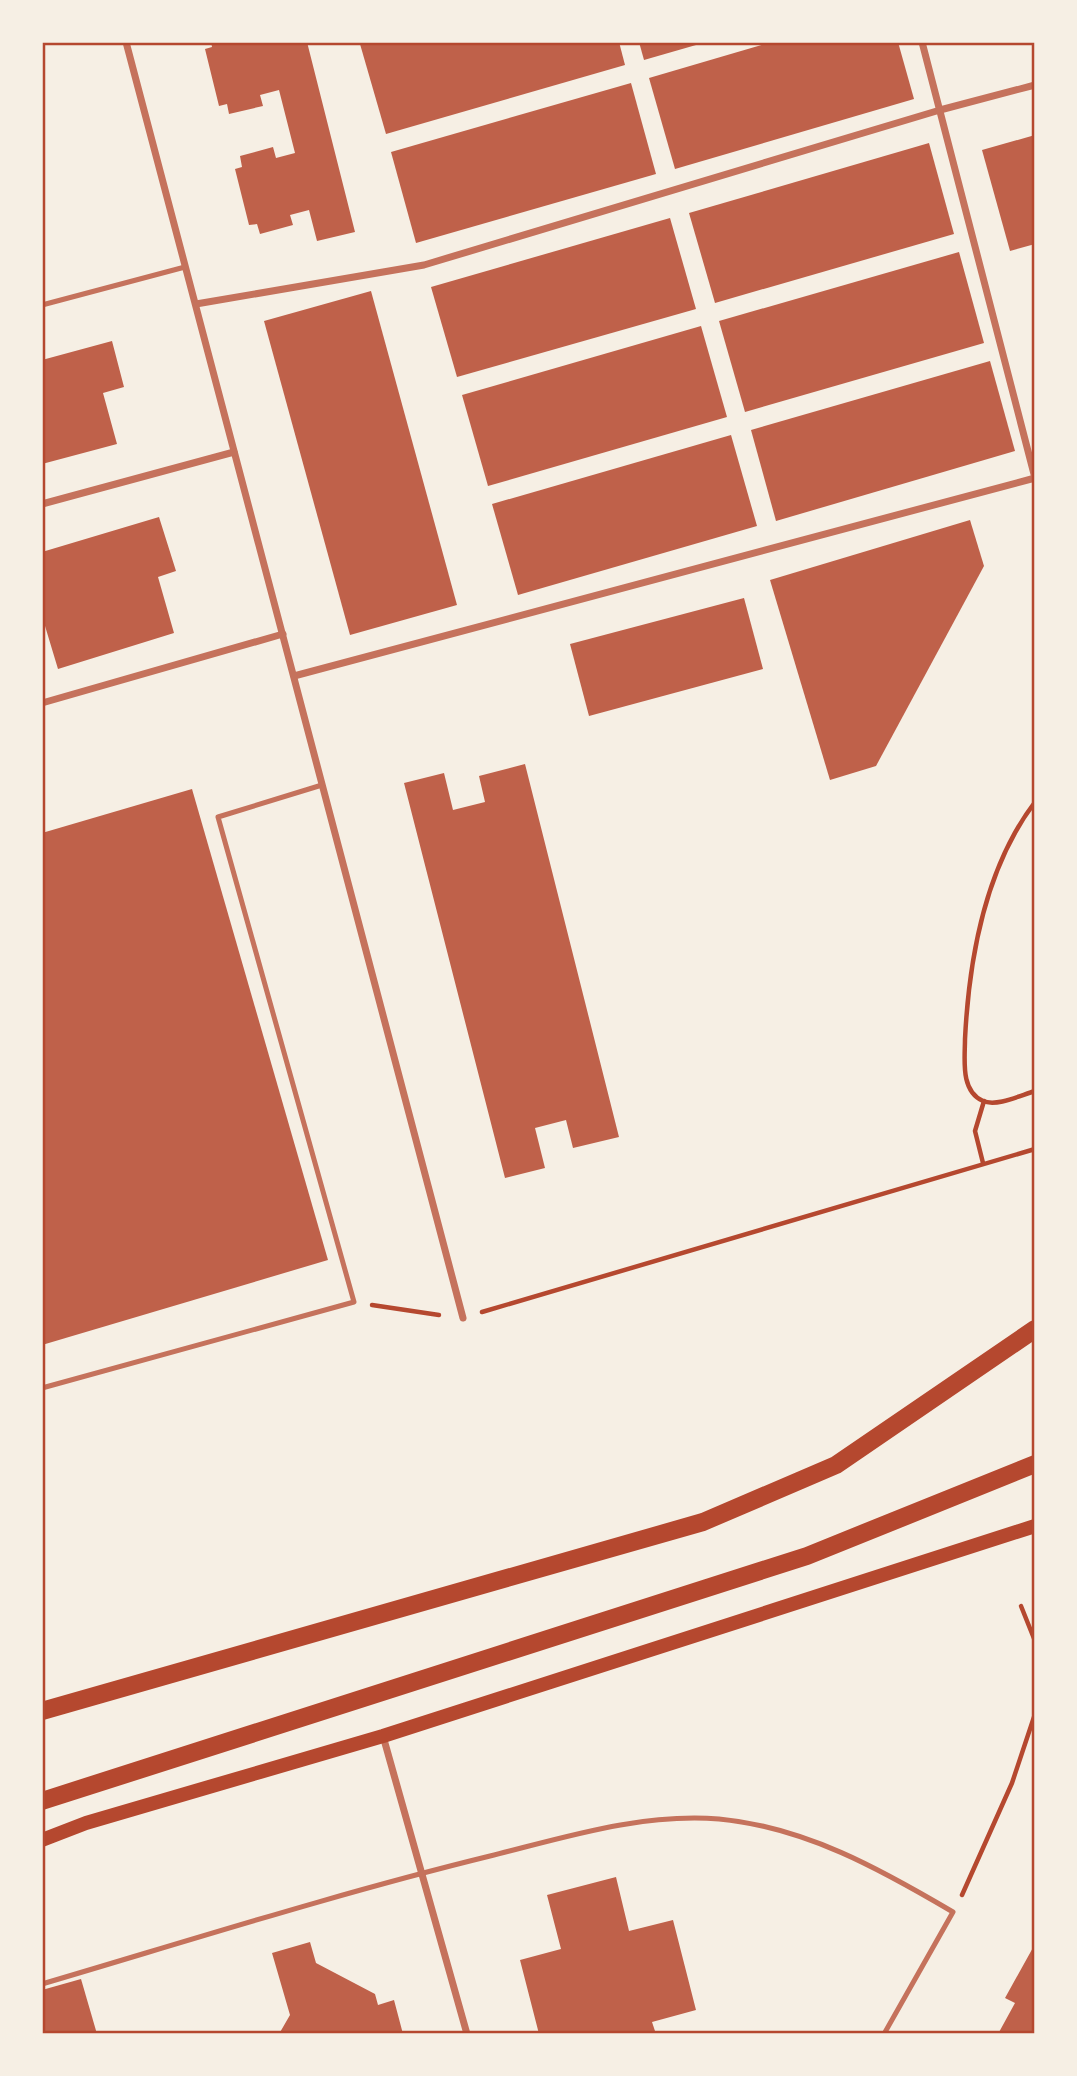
<svg xmlns="http://www.w3.org/2000/svg" width="1077" height="2076" font-family="'Titillium Web',sans-serif">
  <rect width="100%" height="100%" fill="#f6efe4"/>
  <g fill="#bf614a">
    <path d="M211 42H307L355 232 317 241 309 210 290 215 293 225 260 234 257 224 249 225 235 169 242 167 240 156 273 147 276 158 295 153 279 90 260 95 263 106 229 114 227 104 219 106 205 49 212 47Z"/>
    <path d="M366 42H619L625 65 386 134 360 44Z"/>
    <path d="M639 42H703V43L644 60Z"/>
    <path d="M772 42H898L914 99 675 169 649 78Z"/>
    <path d="M631 83 656 174 416 243 391 152Z"/>
    <path d="M1035 135V244L1010 251 982 150Z"/>
    <path d="M929 143 954 234 715 303 689 213Z"/>
    <path d="M670 218 696 309 457 377 431 287Z"/>
    <path d="M959 252 984 343 745 412 719 321Z"/>
    <path d="M371 291 457 605 350 635 264 321Z"/>
    <path d="M701 326 727 417 488 486 462 395Z"/>
    <path d="M112 341 124 387 103 393 117 444 42 464V360Z"/>
    <path d="M990 361 1015 451 776 521 751 430Z"/>
    <path d="M731 435 757 526 518 595 492 504Z"/>
    <path d="M159 517 176 571 158 577 174 633 58 669 42 616V552Z"/>
    <path d="M970 520 984 566 876 766 830 780 770 580Z"/>
    <path d="M744 598 763 669 589 716 570 644Z"/>
    <path d="M525 764 619 1137 573 1148 566 1120 535 1128 545 1168 505 1178 404 783 444 773 453 810 485 802 479 776Z"/>
    <path d="M192 789 328 1260 42 1345V833Z"/>
    <path d="M616 1877 629 1931 673 1920 696 2010 652 2022 656 2034H539L520 1960 561 1949 547 1895Z"/>
    <path d="M310 1942 316 1963 375 1994 378 2005 394 2000 403 2034H279L290 2015 272 1953Z"/>
    <path d="M1035 1944V2034H998L1015 2003 1005 1998Z"/>
    <path d="M81 1979 97 2034H42V1990Z"/>
  </g>
  <g fill="none" stroke-linecap="round" stroke-linejoin="round">
    <g stroke="#b5482f" stroke-width="4.5">
      <path d="M1035 802C985 868 969 958 965 1039 965 1059 960 1091 983 1101 997 1107 1021 1095 1035 1091"/>
      <path d="M983 1163 975 1131 984 1101"/>
      <path d="M372 1305 439 1315"/>
      <path d="M482 1312 1035 1149"/>
      <path d="M1021 1606 1035 1641"/>
      <path d="M962 1895 1012 1783 1035 1714"/>
    </g>
    <g stroke="#c5725c" stroke-width="5">
      <path d="M42 305 185 267"/>
      <path d="M42 1388 354 1302 218 817 322 785"/>
      <path d="M42 1984C191 1940 339 1893 490 1856 566 1837 640 1813 719 1819 805 1827 880 1869 953 1912L884 2034"/>
    </g>
    <g stroke="#c5725c" stroke-width="7">
      <path d="M126 42 463 1318"/>
      <path d="M196 304 424 265 940 110 1035 85"/>
      <path d="M42 504 234 452"/>
      <path d="M294 676 1035 478 922 42"/>
      <path d="M42 703 283 634"/>
      <path d="M383 1736 467 2034"/>
    </g>
    <path stroke="#b5482f" stroke-width="14" d="M42 1840 86 1823 383 1736 1035 1526"/>
    <g stroke="#b5482f" stroke-width="18">
      <path d="M42 1711 703 1522 836 1465 1035 1329"/>
      <path d="M42 1801 807 1556 1035 1464"/>
    </g>
  </g>
  <rect width="1077" height="2076" fill="none" stroke="#f6efe4" stroke-width="88"/>
  <rect x="44" y="44" width="989" height="1988" fill="none" stroke="#b5482f" stroke-width="2.5"/>
</svg>
